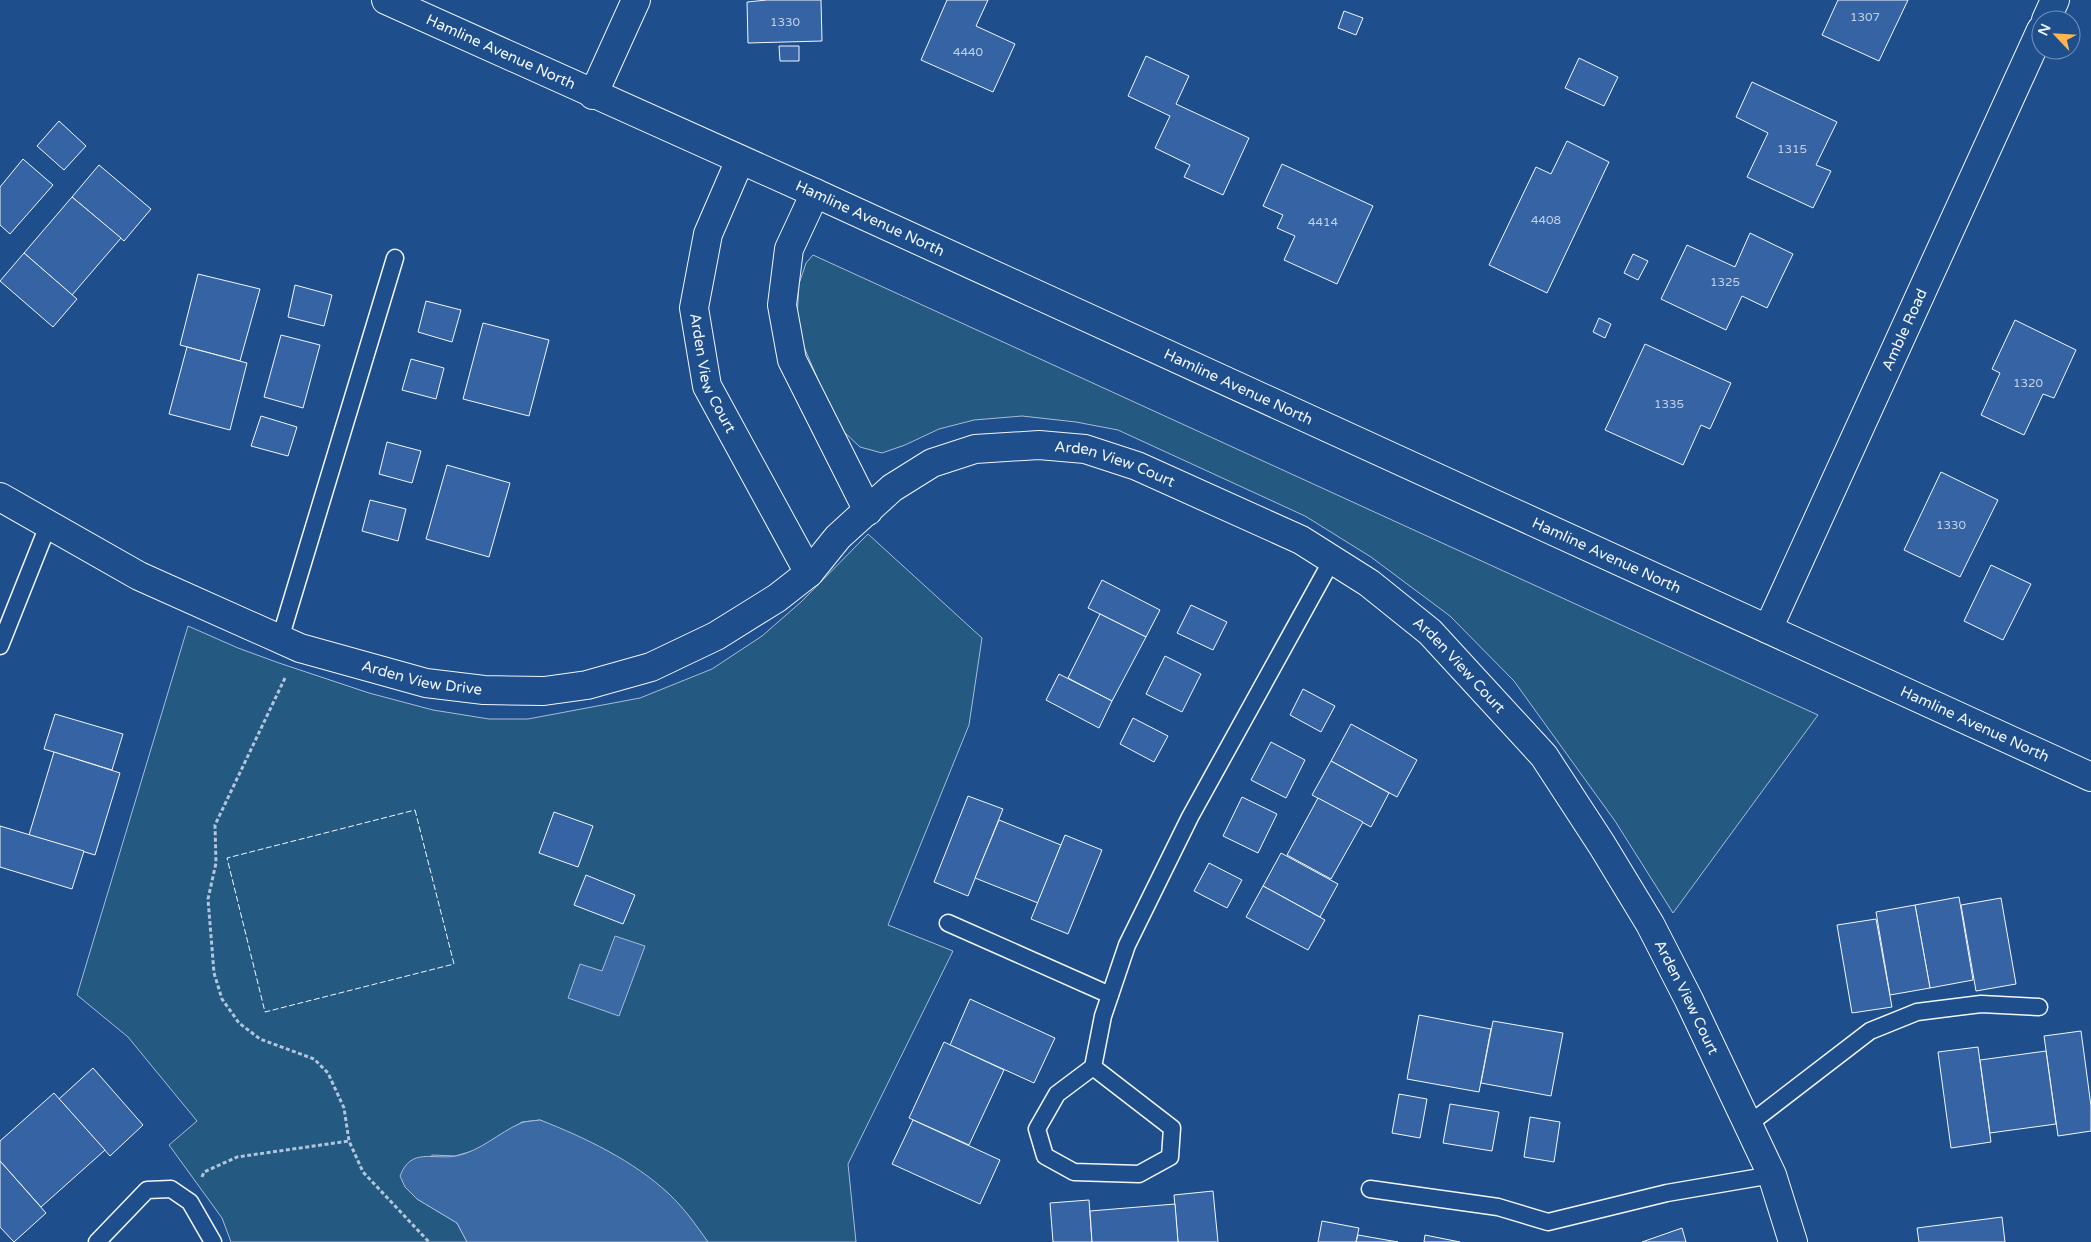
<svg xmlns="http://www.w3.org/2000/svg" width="2091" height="1242" font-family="'Varela Round',sans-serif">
  <rect width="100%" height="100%" fill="#1f4e8c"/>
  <g fill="#245a82" stroke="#a8bbd7">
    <path d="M813 255 1818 715 1673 913 1615 821 1514 681 1450 616 1371 557 1305 516 1118 430 1076 422 1022 416 974 420 939 429 905 445 882 453 860 447 843 431 822 389 804 347 797 319 799 284 806 263Z"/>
    <path d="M868 534 982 638 969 725 888 925 953 951 848 1164 856 1242H708L669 1194 646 1176 609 1152 540 1120 522 1122 476 1150 455 1156 432 1155 417 1199 457 1223 467 1242H231L222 1218 169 1145 197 1121 128 1037 77 995 188 626 238 648 279 663 369 693 433 710 489 719H528L640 698 712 669 762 636 801 602Z"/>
  </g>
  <g fill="#3b69a3" stroke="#a8bbd7">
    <path d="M615 936 645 946 619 1016 568 998 580 964 602 971Z"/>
    <path d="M540 1120C584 1137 634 1161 669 1194 684 1208 696 1225 708 1242H467L457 1223 417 1199 405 1187 400 1176C411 1147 433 1160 456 1156 481 1151 498 1133 521 1123 526 1121 534 1121 540 1120Z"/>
  </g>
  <g fill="#3563a3" stroke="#f2f6ff">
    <path d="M767 0H821L822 41 748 43 747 2Z"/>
    <path d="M947 0H988L976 26 1015 44 993 92 921 60Z"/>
    <path d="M1838 0H1908L1879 61 1822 35Z"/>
    <path d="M1344 11 1363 18 1356 35 1338 28Z"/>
    <path d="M779 46H799V61H780Z"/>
    <path d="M1146 56 1189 76 1176 104 1249 138 1223 195 1184 177 1190 165 1155 148 1170 116 1128 96Z"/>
    <path d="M1579 58 1618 77 1604 106 1565 88Z"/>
    <path d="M1752 82 1837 122 1816 165 1831 171 1813 208 1747 177 1768 133 1736 117Z"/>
    <path d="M59 121 86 146 64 170 37 146Z"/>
    <path d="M1567 141 1609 162 1547 293 1489 265 1536 167 1551 174Z"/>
    <path d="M23 159 53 185 10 234 0 225V187Z"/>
    <path d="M1282 164 1373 206 1337 284 1284 260 1295 236 1277 228 1283 215 1263 206Z"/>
    <path d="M99 165 151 209 124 241 72 197Z"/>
    <path d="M72 197 121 238 72 295 24 253Z"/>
    <path d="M1750 233 1793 254 1767 308 1742 296 1726 330 1661 299 1687 245 1735 267Z"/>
    <path d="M24 253 77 299 53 327 0 281Z"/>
    <path d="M1633 254 1648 261 1638 280 1624 273Z"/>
    <path d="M198 274 260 289 240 361 180 345Z"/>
    <path d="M295 285 332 295 324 326 288 317Z"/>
    <path d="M426 301 461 310 452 342 418 332Z"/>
    <path d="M1599 318 1611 324 1605 338 1593 332Z"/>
    <path d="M2015 320 2076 350 2054 398 2043 394 2024 435 1981 415 2000 373 1992 369Z"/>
    <path d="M483 323 549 340 529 416 463 399Z"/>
    <path d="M281 335 320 345 303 408 264 397Z"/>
    <path d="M1645 344 1731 383 1710 429 1701 425 1683 465 1605 430Z"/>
    <path d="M187 347 247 363 230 430 169 414Z"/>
    <path d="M411 359 444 368 436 399 402 390Z"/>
    <path d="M261 416 297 427 288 456 251 446Z"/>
    <path d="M387 442 421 451 412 483 379 474Z"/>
    <path d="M447 465 510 483 489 557 426 539Z"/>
    <path d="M1941 472 1998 500 1960 577 1904 550Z"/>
    <path d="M370 500 406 509 398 541 362 531Z"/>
    <path d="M1991 565 2031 584 2003 640 1964 621Z"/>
    <path d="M1102 580 1160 610 1146 637 1088 608Z"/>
    <path d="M1191 605 1227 622 1213 650 1177 633Z"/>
    <path d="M1100 614 1146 637 1112 701 1068 678Z"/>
    <path d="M1165 656 1201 674 1182 712 1146 694Z"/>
    <path d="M1059 674 1112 701 1099 728 1046 700Z"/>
    <path d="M1303 689 1335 706 1321 732 1290 715Z"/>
    <path d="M55 714 123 734 112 770 44 749Z"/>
    <path d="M1133 718 1168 736 1154 762 1120 744Z"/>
    <path d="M1351 724 1417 760 1397 797 1331 761Z"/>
    <path d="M1271 742 1305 760 1286 798 1251 780Z"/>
    <path d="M54 752 120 773 95 855 29 835Z"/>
    <path d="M1331 761 1389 793 1371 827 1312 795Z"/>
    <path d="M968 796 1003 809 968 896 934 882Z"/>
    <path d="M1242 797 1277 814 1258 853 1223 836Z"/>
    <path d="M1318 798 1363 822 1331 879 1287 855Z"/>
    <path d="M554 812 593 826 578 867 539 853Z"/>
    <path d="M999 820 1061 845 1038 903 975 878Z"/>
    <path d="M0 826 84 851 72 889 0 867Z"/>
    <path d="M1065 835 1102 850 1068 934 1031 919Z"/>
    <path d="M1281 853 1338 884 1320 917 1263 886Z"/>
    <path d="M1209 863 1242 880 1227 908 1194 891Z"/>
    <path d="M586 875 635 895 623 924 574 905Z"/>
    <path d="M1263 886 1325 920 1308 950 1246 917Z"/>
    <path d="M1959 897 1973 980 1930 988 1915 905Z"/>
    <path d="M2001 898 2016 984 1976 991 1961 905Z"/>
    <path d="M1915 905 1930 988 1890 995 1876 912Z"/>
    <path d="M1876 919 1892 1007 1852 1013 1837 925Z"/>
    <path d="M970 999 1055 1038 1034 1083 950 1045Z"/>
    <path d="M1419 1015 1491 1029 1479 1092 1407 1079Z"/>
    <path d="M1493 1021 1563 1033 1551 1096 1481 1083Z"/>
    <path d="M2081 1031 2091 1106V1131L2058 1136 2044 1036Z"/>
    <path d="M944 1042 1004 1070 969 1145 909 1118Z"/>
    <path d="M1978 1047 1991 1142 1951 1148 1938 1052Z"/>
    <path d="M2046 1051 2056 1124 1990 1133 1980 1060Z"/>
    <path d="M93 1068 143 1125 110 1156 59 1099Z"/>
    <path d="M54 1093 105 1150 41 1207 0 1161V1141Z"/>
    <path d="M1399 1094 1427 1099 1420 1138 1392 1133Z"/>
    <path d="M1450 1104 1499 1112 1492 1151 1443 1143Z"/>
    <path d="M1530 1117 1560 1122 1554 1162 1524 1157Z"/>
    <path d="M913 1120 1000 1160 980 1204 892 1164Z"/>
    <path d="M0 1161 46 1213 14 1242 0 1227Z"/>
    <path d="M1213 1191 1218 1242H1178L1174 1195Z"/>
    <path d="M1089 1200 1092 1242H1053L1050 1203Z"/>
    <path d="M1175 1204 1178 1242H1092L1090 1211Z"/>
    <path d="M2002 1217 2005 1242H1919L1917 1228Z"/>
    <path d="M1322 1221 1359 1228 1356 1242H1318Z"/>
    <path d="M1682 1228 1686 1242H1642Z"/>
    <path d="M1358 1235 1398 1242H1356Z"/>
    <path d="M1425 1235 1460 1242H1424Z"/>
  </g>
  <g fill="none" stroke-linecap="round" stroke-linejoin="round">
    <defs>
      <g id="lane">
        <path d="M280 639 395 258"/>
        <path d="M0 646 49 523"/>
        <path d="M948 923 1110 995"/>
        <path d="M1093 1067 1057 1094 1037 1129 1045 1156 1074 1172 1139 1174 1170 1157 1172 1128 1093 1067 1103 1016 1127 945 1190 817 1332 560"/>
        <path d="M1749 1124 1870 1031 1917 1012 1981 1004 2039 1007"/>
        <path d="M1370 1189 1498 1207 1548 1222 1667 1193 1772 1175"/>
        <path d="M97 1242 147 1190 171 1189 190 1202 213 1242"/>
      </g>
      <g id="street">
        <path d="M2046 20 2055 0"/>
        <path d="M593 95 636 0"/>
        <path id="s1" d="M740 160 708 234 694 308 707 386 809 573"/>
        <path d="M815 193 789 249 782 305 792 360 868 511"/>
        <path id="s2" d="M0 497 139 576 300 648 426 683 484 690 544 691 587 685 651 667 716 636 777 598 809 573 838 537 892 488 932 463 975 449 1039 445 1085 449 1137 466 1301 540 1369 583 1430 632 1544 756 1602 845 1650 924 1689 1000 1772 1175 1793 1242"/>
        <path id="s3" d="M1768 629 2041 30"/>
      </g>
      <g id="primary">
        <path id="s4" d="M386 0 815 193 2091 777"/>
      </g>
    </defs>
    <use href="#lane" stroke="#f2f6ff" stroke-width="19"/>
    <use href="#street" stroke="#f2f6ff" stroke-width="30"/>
    <use href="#primary" stroke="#f2f6ff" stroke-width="30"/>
    <g stroke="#b3c4dc" stroke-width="3" stroke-dasharray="4 2.5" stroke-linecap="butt">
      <path d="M285 678 215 825 216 863 208 899 214 973 222 999 239 1023 260 1039 314 1059 328 1073 344 1108 349 1141 363 1172 429 1242"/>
      <path d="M202 1177 204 1172 237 1157 349 1141"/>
    </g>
    <use href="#lane" stroke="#1f4e8c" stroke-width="16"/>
    <use href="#street" stroke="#1f4e8c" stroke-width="28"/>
    <use href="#primary" stroke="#1f4e8c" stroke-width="28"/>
    <path stroke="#f2f6ff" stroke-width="1" stroke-dasharray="6 2.5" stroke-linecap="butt" d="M415 810 454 964 265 1012 227 858Z"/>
  </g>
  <g text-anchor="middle" stroke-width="4" stroke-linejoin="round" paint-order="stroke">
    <g font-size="12" fill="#c3d1e8">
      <text x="1865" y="21">1307</text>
      <text x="785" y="26">1330</text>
      <text x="968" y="56">4440</text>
      <text x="1792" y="153">1315</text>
      <text x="1546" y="224">4408</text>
      <text x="1323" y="226">4414</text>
      <text x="1725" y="286">1325</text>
      <text x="2028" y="387">1320</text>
      <text x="1669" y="408">1335</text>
      <text x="1951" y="529">1330</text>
    </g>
    <g font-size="15" fill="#f2f6ff" stroke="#1f4e8c">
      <text dy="5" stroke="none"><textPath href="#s4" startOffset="126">Hamline Avenue North</textPath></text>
      <text dy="5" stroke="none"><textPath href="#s4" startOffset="531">Hamline Avenue North</textPath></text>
      <text dy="5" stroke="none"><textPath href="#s3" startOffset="329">Amble Road</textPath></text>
      <text dy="5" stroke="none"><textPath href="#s1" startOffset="224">Arden View Court</textPath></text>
      <text dy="5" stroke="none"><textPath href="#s4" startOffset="936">Hamline Avenue North</textPath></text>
      <text dy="5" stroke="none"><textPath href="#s2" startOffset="1234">Arden View Court</textPath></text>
      <text dy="5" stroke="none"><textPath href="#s4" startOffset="1341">Hamline Avenue North</textPath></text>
      <text dy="5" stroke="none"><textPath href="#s2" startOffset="1639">Arden View Court</textPath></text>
      <text dy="5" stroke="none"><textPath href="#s2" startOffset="462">Arden View Drive</textPath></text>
      <text dy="5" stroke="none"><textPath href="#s4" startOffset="1746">Hamline Avenue North</textPath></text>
      <text dy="5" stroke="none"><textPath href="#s2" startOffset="2044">Arden View Court</textPath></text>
    </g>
  </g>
  <g transform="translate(2056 35) rotate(295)"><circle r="24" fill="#1f4e8c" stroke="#7391ba"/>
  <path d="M0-4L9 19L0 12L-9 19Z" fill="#ffb74d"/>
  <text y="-8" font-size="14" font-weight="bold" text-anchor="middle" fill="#f2f6ff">N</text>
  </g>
</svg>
